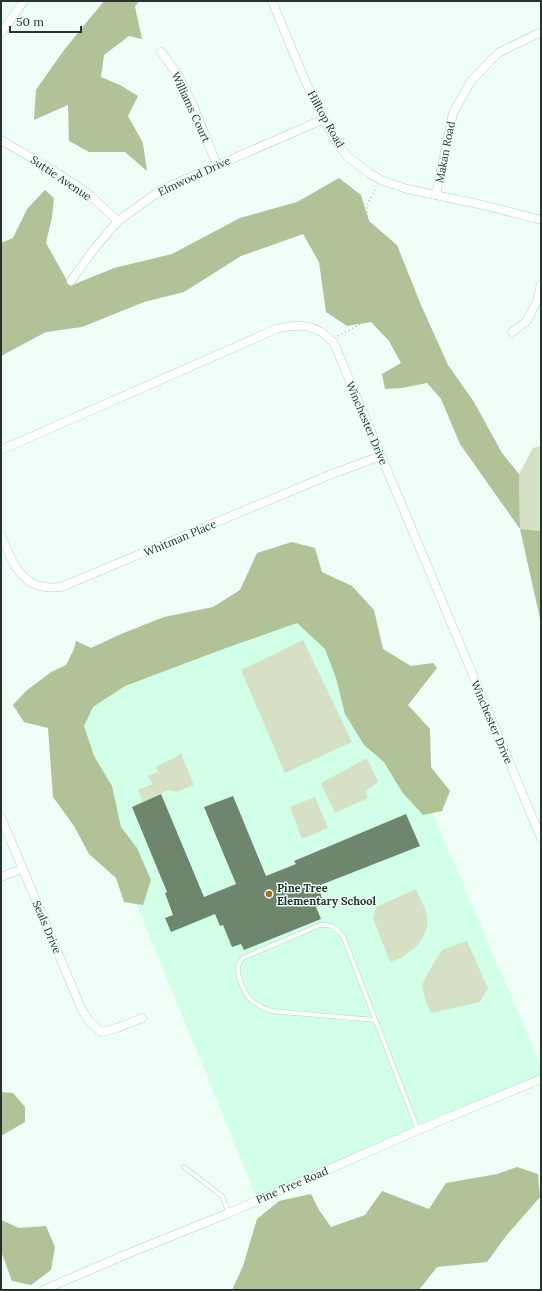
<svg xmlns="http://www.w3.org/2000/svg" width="542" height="1291" font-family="Lora,serif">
  <rect width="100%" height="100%" fill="#effef6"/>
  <path fill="#d1ffe8" d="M333 581 541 1066V1079L257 1199 56 706Z"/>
  <g fill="#d5e0c5">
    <path d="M541 446V531L520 529 519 474 533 448Z"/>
    <path d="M303 640 352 742 285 773 241 670Z"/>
    <path d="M181 754 194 785 176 792 168 790 143 802 138 790 153 784 148 776 158 772 156 767Z"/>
    <path d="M367 758 378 782 366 791 368 798 335 813 321 783Z"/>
    <path d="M315 797 328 828 302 839 290 807Z"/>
    <path d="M416 889C419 897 425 907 427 915 431 938 410 956 390 962L373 918 376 907Z"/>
    <path d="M467 941 488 988 480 1002 431 1013 425 999 422 984 432 966 442 950Z"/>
  </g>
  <g fill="#b1c198">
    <path d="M104 1H139L135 7 142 39 129 36 104 55 101 77 120 85 138 96 128 116 143 143 147 171 125 152H89L69 141 68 105 34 120 36 90 64 50Z"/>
    <path d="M339 178 361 195 369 221 397 245 421 305 448 365 474 402 502 453 519 474 520 529 541 531V623L520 529 460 444 441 399 427 383 402 388 385 389 382 374 401 363 389 341 371 322 347 326 326 312 319 262 303 234 241 256 184 292 144 302 82 327 46 332 1 356V243L13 238 27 209 45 190 54 198 52 217 46 243 70 286 114 268 172 254 240 218 297 202Z"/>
    <path d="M292 542 315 548 322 572 352 586 374 610 383 649 411 666 433 663 437 668 408 705 430 729 431 767 450 791 442 811 423 815 402 792 384 762 364 745 345 714 336 678 325 649 297 623 226 648 125 686 93 707 84 726 94 756 112 786 121 827 137 848 151 880 143 905 124 902 116 878 89 854 74 826 53 797 48 728 24 722 13 705 26 691 51 672 66 665 74 649 76 641 91 648 121 634 164 617 213 607 240 590 257 553Z"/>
    <path d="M1 1092 13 1093 25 1107V1122L1 1136Z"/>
    <path d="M517 1167 538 1174 540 1197 506 1236 487 1262 437 1267 419 1290H232L243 1266 257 1219 279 1201 311 1194 319 1210 331 1227 365 1215 382 1191 429 1209 446 1183 497 1174Z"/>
    <path d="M1 1220 19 1228 46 1226 55 1247 51 1270 31 1285 12 1281 2 1254H1Z"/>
  </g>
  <path fill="#6e866d" d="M161 794 204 897 236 884 204 807 233 796 266 876 296 864 294 861 406 814 420 846 318 886 324 904 316 907 321 919 244 950 241 944 232 947 223 925 220 926 215 914 171 932 165 918 173 915 165 893 167 892 132 807Z"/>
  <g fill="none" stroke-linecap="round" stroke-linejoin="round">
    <defs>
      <g id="service">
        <path d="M375 1020 271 1011C264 1008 258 1005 252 1001 244 994 237 977 238 966 239 963 241 961 243 958L320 925C331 924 336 928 343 936L418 1130"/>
        <path d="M184 1167 222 1196 229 1213"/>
      </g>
      <g id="minor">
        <path d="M272 1 306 83 335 140 347 156 369 173 381 180 407 189 483 205 541 220"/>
        <path d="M1 33 24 1"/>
        <path d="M161 52 176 72 193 105 217 165"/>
        <path d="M1 140 59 174 86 192 118 221"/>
        <path d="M436 195 453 113 471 81 498 53 541 32"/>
        <path d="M71 281 94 249 118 221 161 190 324 119"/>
        <path d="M512 332 527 321 537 301 541 284"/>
        <path d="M1 450 276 329C299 323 317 324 334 343L541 838"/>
        <path d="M1 535C10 556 18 584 45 587 50 588 56 587 61 587L332 474 381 456"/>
        <path d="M1 817 82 1010 90 1022 101 1032 117 1028 142 1018"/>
        <path d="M1 877 22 869"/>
        <path d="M43 1290 127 1254 229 1213 418 1130 541 1079"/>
      </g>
    </defs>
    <use href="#service" stroke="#afd4c2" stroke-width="5"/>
    <use href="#minor" stroke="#afd4c2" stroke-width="9"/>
    <path stroke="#aebdb5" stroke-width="1.5" stroke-dasharray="1 3" stroke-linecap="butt" d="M338 336 359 325 377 311 386 296 390 283 387 270 376 245 367 215V204L377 187"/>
    <use href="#service" stroke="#fff" stroke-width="4"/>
    <use href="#minor" stroke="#fff" stroke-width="8"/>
  </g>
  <circle fill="#a46b29" stroke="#effef6" stroke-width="1.5" cx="269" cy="894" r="4"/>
  <g text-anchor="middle" stroke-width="3" stroke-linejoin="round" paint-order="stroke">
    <g font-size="11" fill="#24332c" stroke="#effef6">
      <text transform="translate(191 107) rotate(65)" y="4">Williams Court</text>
      <text transform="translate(326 119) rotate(61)" y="4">Hilltop Road</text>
      <text transform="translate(445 152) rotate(-79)" y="4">Makan Road</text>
      <text transform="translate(194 176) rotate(-25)" y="4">Elmwood Drive</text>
      <text transform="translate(61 178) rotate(34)" y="4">Suttie Avenue</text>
      <text transform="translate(367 423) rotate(67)" y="4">Winchester Drive</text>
      <text transform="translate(180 538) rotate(-23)" y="4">Whitman Place</text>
      <text transform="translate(492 722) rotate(67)" y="4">Winchester Drive</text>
      <text transform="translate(47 927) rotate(67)" y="4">Seals Drive</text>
      <text transform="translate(292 1185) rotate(-23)" y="4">Pine Tree Road</text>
    </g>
    <g font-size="11" font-weight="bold" fill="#24332c" stroke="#effef6" text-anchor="start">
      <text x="277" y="892">Pine Tree<tspan x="277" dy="13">Elementary School</tspan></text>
    </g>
  </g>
  <rect width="542" height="1291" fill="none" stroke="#24332c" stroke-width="4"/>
  <path d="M10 26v6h71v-6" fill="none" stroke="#24332c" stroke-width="2"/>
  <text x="16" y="26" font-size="12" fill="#24332c" stroke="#effef6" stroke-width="3" paint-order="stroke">50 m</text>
</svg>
